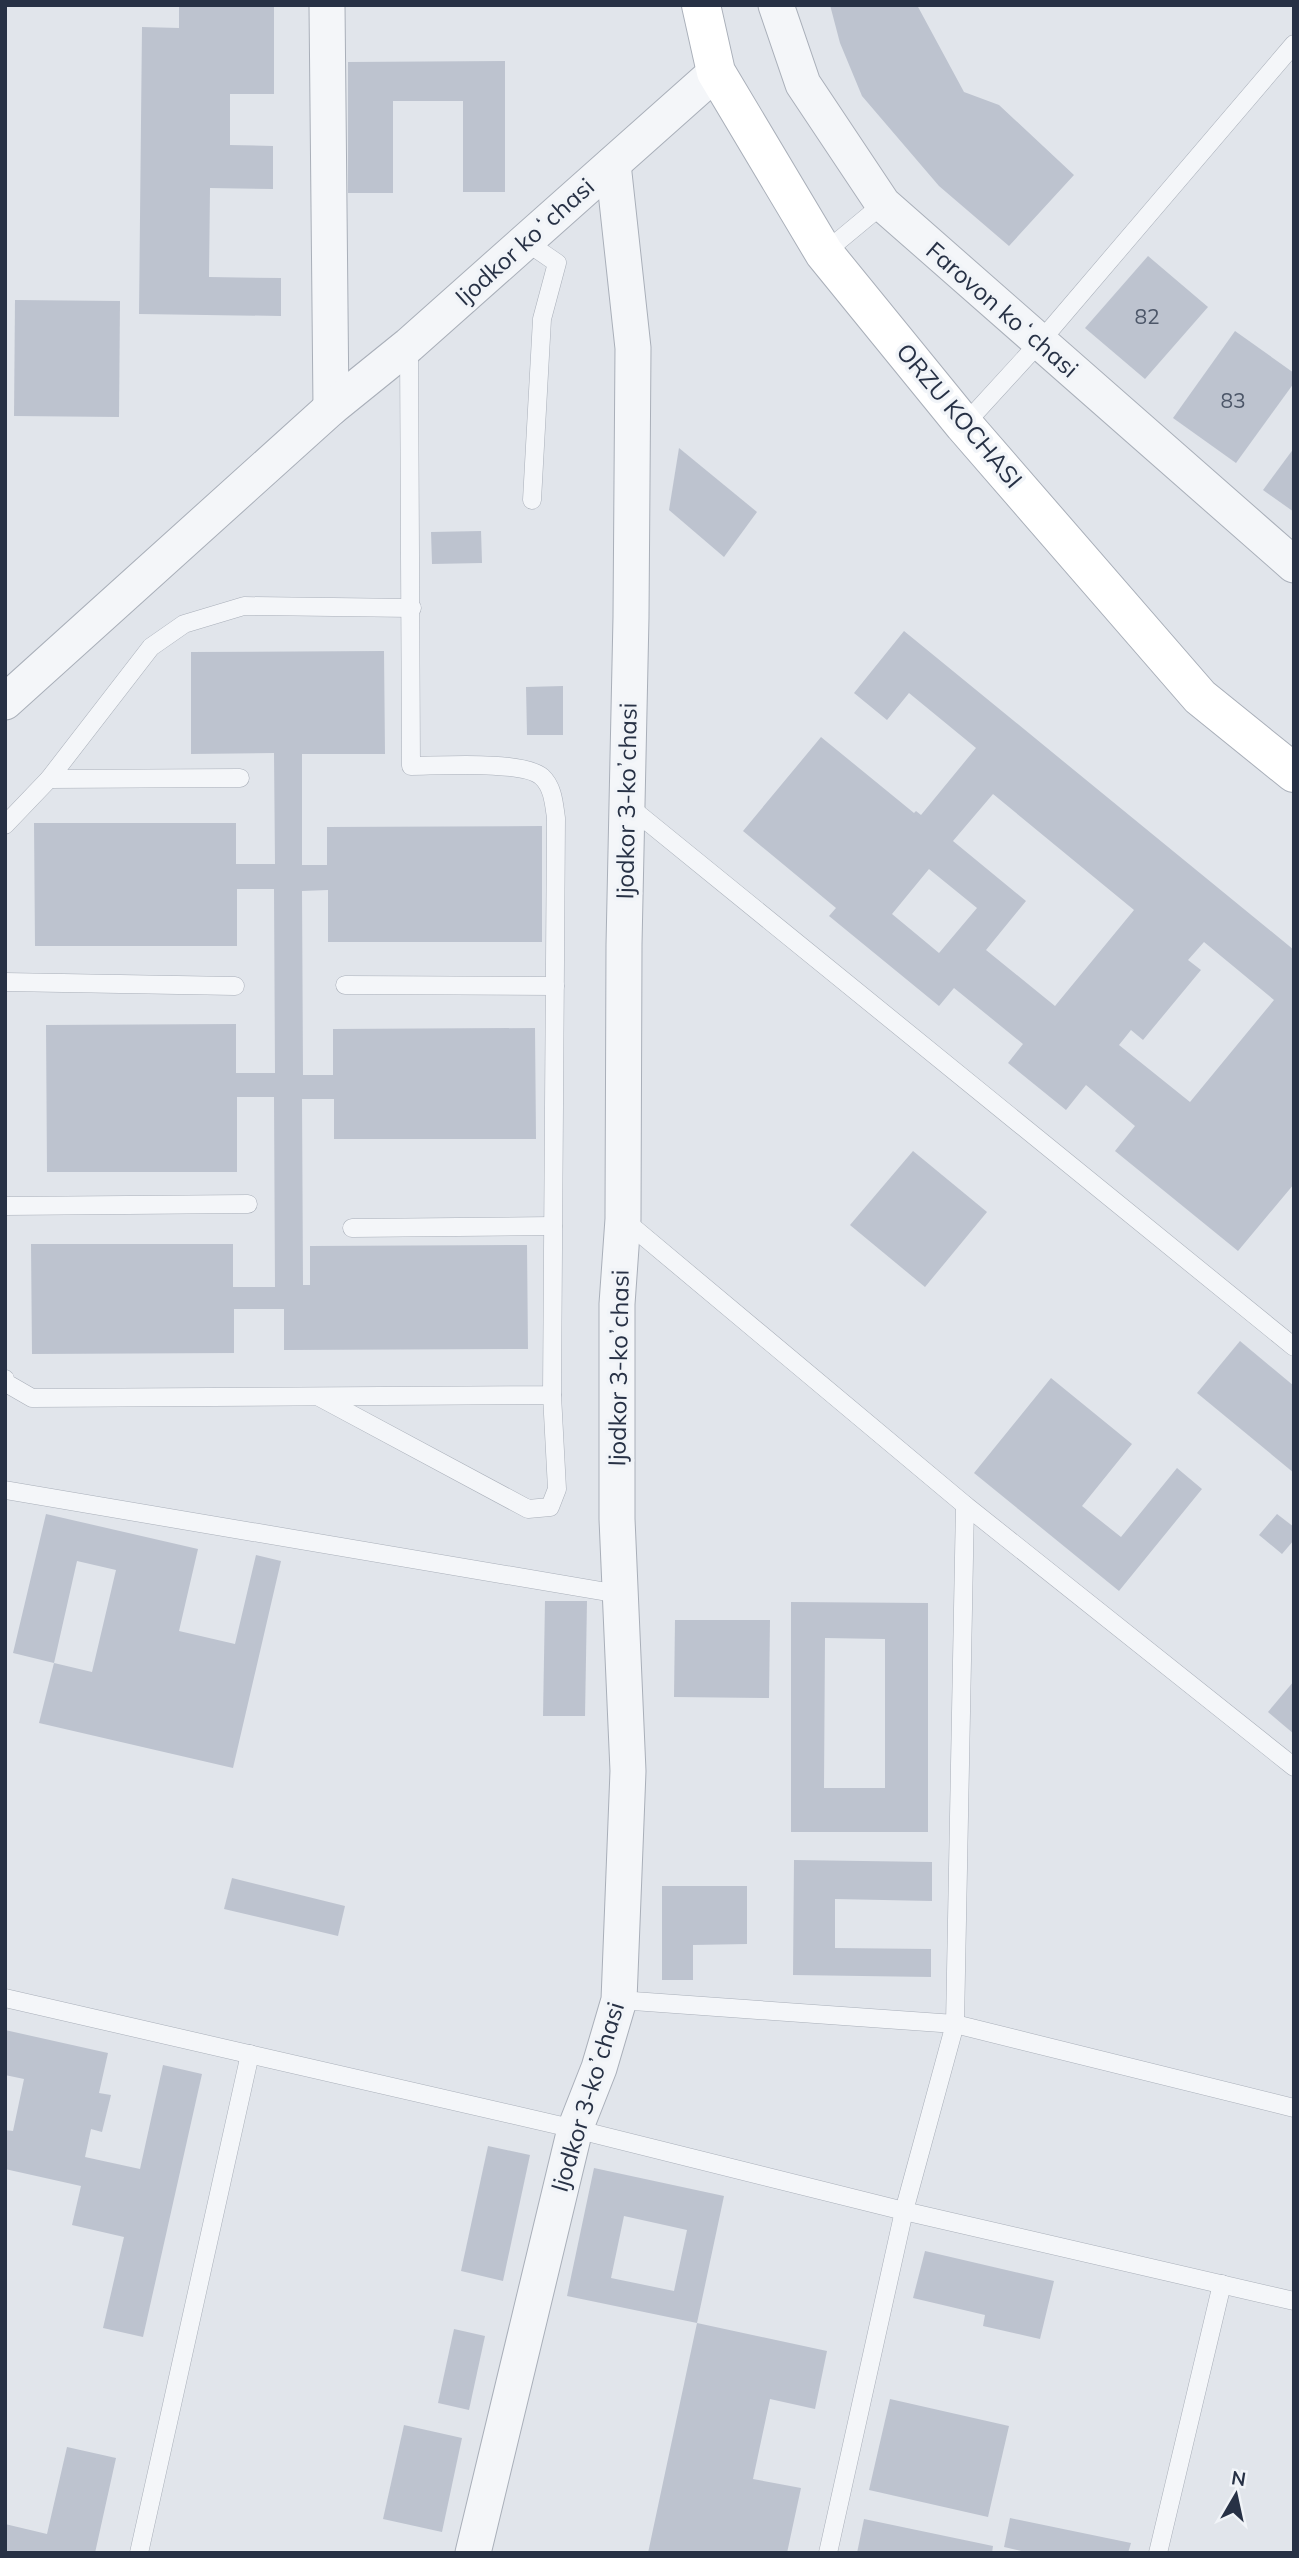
<svg xmlns="http://www.w3.org/2000/svg" width="1299" height="2558" font-family="Mulish,sans-serif">
  <rect width="100%" height="100%" fill="#e1e5eb"/>
  <g fill="#bdc3cf" fill-rule="evenodd">
    <path d="M274 5V94H230V145L273 146V189L210 188 209 277 281 278V316L139 314 142 27 179 28V6Z"/>
    <path d="M830 5H917L964 92 999 105 1074 175 1009 246 939 186 862 96 840 43Z"/>
    <path d="M505 61V192H463V101H393V193H348V62Z"/>
    <path d="M1148 256 1208 307 1145 379 1085 328Z"/>
    <path d="M15 300 120 301 119 417 14 416Z"/>
    <path d="M1235 331 1294 373V383L1236 463 1173 418Z"/>
    <path d="M679 448 757 512 724 557 669 510Z"/>
    <path d="M1294 448V512L1263 490Z"/>
    <path d="M481 531 482 563 432 564 431 532Z"/>
    <path d="M904 631 1294 950V1184L1238 1251 1115 1151 1135 1126 1086 1085 1066 1110 1008 1063 1023 1044 954 988 939 1006 829 916 836 908 743 831 821 737 914 813 916 811 921 815 976 748 909 693 887 720 854 693ZM993 794 1134 910 1055 1006 986 950 1026 901 953 841ZM929 869 977 908 939 953 892 914ZM1204 942 1274 1000 1190 1102 1119 1045 1131 1030 1143 1040 1201 970 1188 960Z"/>
    <path d="M384 651 385 754H302V865H327V827L542 826V942H328V890L302 891 303 1075H333V1029L535 1028 536 1139H334V1099H302L303 1285H310V1246L527 1245 528 1349 284 1350V1309H234V1353L32 1354 31 1244H233V1287H275L274 1097H237V1172H47L46 1025 236 1024V1073H275L274 889H237V946H35L34 823H236V864H275L274 753 191 754V652Z"/>
    <path d="M563 686V735H527L526 687Z"/>
    <path d="M913 1151 987 1212 925 1287 850 1225Z"/>
    <path d="M1240 1341 1294 1386V1473L1197 1393Z"/>
    <path d="M1051 1378 1132 1444 1082 1506 1121 1537 1177 1468 1202 1489 1119 1591 974 1473Z"/>
    <path d="M46 1514 198 1549 179 1631 235 1644 256 1555 281 1561 233 1768 39 1723 54 1663 92 1672 116 1570 77 1561 54 1663 13 1653Z"/>
    <path d="M1277 1514 1294 1527V1540L1282 1554 1259 1535Z"/>
    <path d="M545 1601H587L585 1716H543Z"/>
    <path d="M791 1602 928 1603V1832H791ZM825 1638 885 1639V1788H824Z"/>
    <path d="M675 1620H770L769 1698 674 1697Z"/>
    <path d="M1294 1681V1734L1268 1712Z"/>
    <path d="M794 1860 932 1862V1901L835 1899V1948L931 1949V1977L793 1975Z"/>
    <path d="M232 1878 345 1906 338 1936 224 1909Z"/>
    <path d="M662 1886H747V1944L693 1945V1980H662Z"/>
    <path d="M5 2030 108 2053 99 2093 111 2095 102 2132 91 2129 85 2157 140 2169 163 2065 202 2074 143 2337 103 2328 124 2237 72 2225 81 2186 5 2169V2130L13 2131 24 2079 5 2075Z"/>
    <path d="M488 2146 530 2155 503 2281 461 2271Z"/>
    <path d="M594 2168 724 2196 697 2323 567 2296ZM624 2216 687 2230 674 2291 611 2278Z"/>
    <path d="M925 2251 1054 2281 1040 2339 983 2326 985 2315 913 2298Z"/>
    <path d="M697 2323 827 2351 815 2409 770 2399 753 2479 801 2488 787 2553H648Z"/>
    <path d="M454 2329 485 2336 469 2410 438 2403Z"/>
    <path d="M890 2399 1009 2426 988 2517 869 2490Z"/>
    <path d="M404 2425 462 2438 442 2532 383 2519Z"/>
    <path d="M67 2447 116 2458 95 2553H5V2524L47 2534Z"/>
    <path d="M1010 2518 1131 2543 1128 2553H1030L1004 2547Z"/>
    <path d="M864 2519 993 2546 992 2553H857Z"/>
  </g>
  <g fill="none" stroke-linecap="round" stroke-linejoin="round">
    <defs>
      <g id="service">
        <path d="M525 241 557 263 542 319 532 500"/>
        <path d="M824 253 883 204"/>
        <path d="M964 425 1039 343 1294 44"/>
        <path d="M49 779 240 778"/>
        <path d="M626 804 1294 1347"/>
        <path d="M5 825 49 779 151 647 184 624 244 606 412 608"/>
        <path d="M5 982 235 986"/>
        <path d="M345 985 555 986"/>
        <path d="M5 1206 248 1204"/>
        <path d="M623 1219 965 1505 1294 1767"/>
        <path d="M352 1228 553 1226"/>
        <path d="M5 1379 6 1383 32 1398 552 1395 556 818C554 804 553 787 542 777 523 760 438 766 411 766L409 345"/>
        <path d="M321 1398 528 1509 550 1507 557 1489 552 1395"/>
        <path d="M5 1490 619 1594"/>
        <path d="M5 1998 575 2129 904 2211 1294 2301"/>
        <path d="M619 2000 955 2024 1294 2108"/>
        <path d="M139 2553 250 2054"/>
        <path d="M828 2553 904 2211 955 2024 965 1505"/>
        <path d="M1158 2553 1222 2284"/>
      </g>
      <g id="minor">
        <path d="M327 5 331 408"/>
        <path d="M776 5 803 84 883 204 1294 565"/>
        <path d="M5 702 331 408 409 345 716 72"/>
        <path d="M473 2553 575 2129 599 2068 619 2000 628 1771 617 1519V1304L623 1219 624 945 631 617 633 348 613 164"/>
      </g>
      <path id="secondary" d="M701 5 716 72 824 253 964 425 1200 697 1294 773"/>
    </defs>
    <use href="#service" stroke="#a9afb9" stroke-width="19"/>
    <use href="#minor" stroke="#a9afb9" stroke-width="37"/>
    <use href="#secondary" stroke="#a9afb9" stroke-width="40"/>
    <use href="#service" stroke="#f4f6f9" stroke-width="18"/>
    <use href="#minor" stroke="#f4f6f9" stroke-width="35"/>
    <use href="#secondary" stroke="#fff" stroke-width="38"/>
  </g>
  <g text-anchor="middle" stroke-width="7" stroke-linejoin="round" paint-order="stroke">
    <g font-size="21" fill="#4c5668">
      <text x="1147" y="324">82</text>
      <text x="1233" y="408">83</text>
    </g>
    <g font-size="24" fill="#273145" stroke="#f1f4f8">
      <text transform="translate(525 242) rotate(-42)" y="8">Ijodkor koʻchasi</text>
      <text transform="translate(1002 310) rotate(41)" y="8">Farovon koʻchasi</text>
      <text transform="translate(959 416) rotate(50)" y="8">ORZU KOCHASI</text>
      <text transform="translate(627 801) rotate(-89)" y="8">Ijodkor 3-koʼchasi</text>
      <text transform="translate(619 1368) rotate(-89)" y="8">Ijodkor 3-koʼchasi</text>
      <text transform="translate(588 2097) rotate(-73)" y="8">Ijodkor 3-koʼchasi</text>
    </g>
  </g>
  <rect width="1299" height="2558" fill="none" stroke="#273145" stroke-width="14"/>
  <g transform="translate(1236 2495) rotate(9)" stroke="#f1f4f8" stroke-width="5" paint-order="stroke">
  <path d="M0-5L12 26L0 18L-12 26Z" fill="#273145"/>
  <text y="-10" font-size="19" font-weight="bold" text-anchor="middle" fill="#273145">N</text>
  </g>
</svg>
